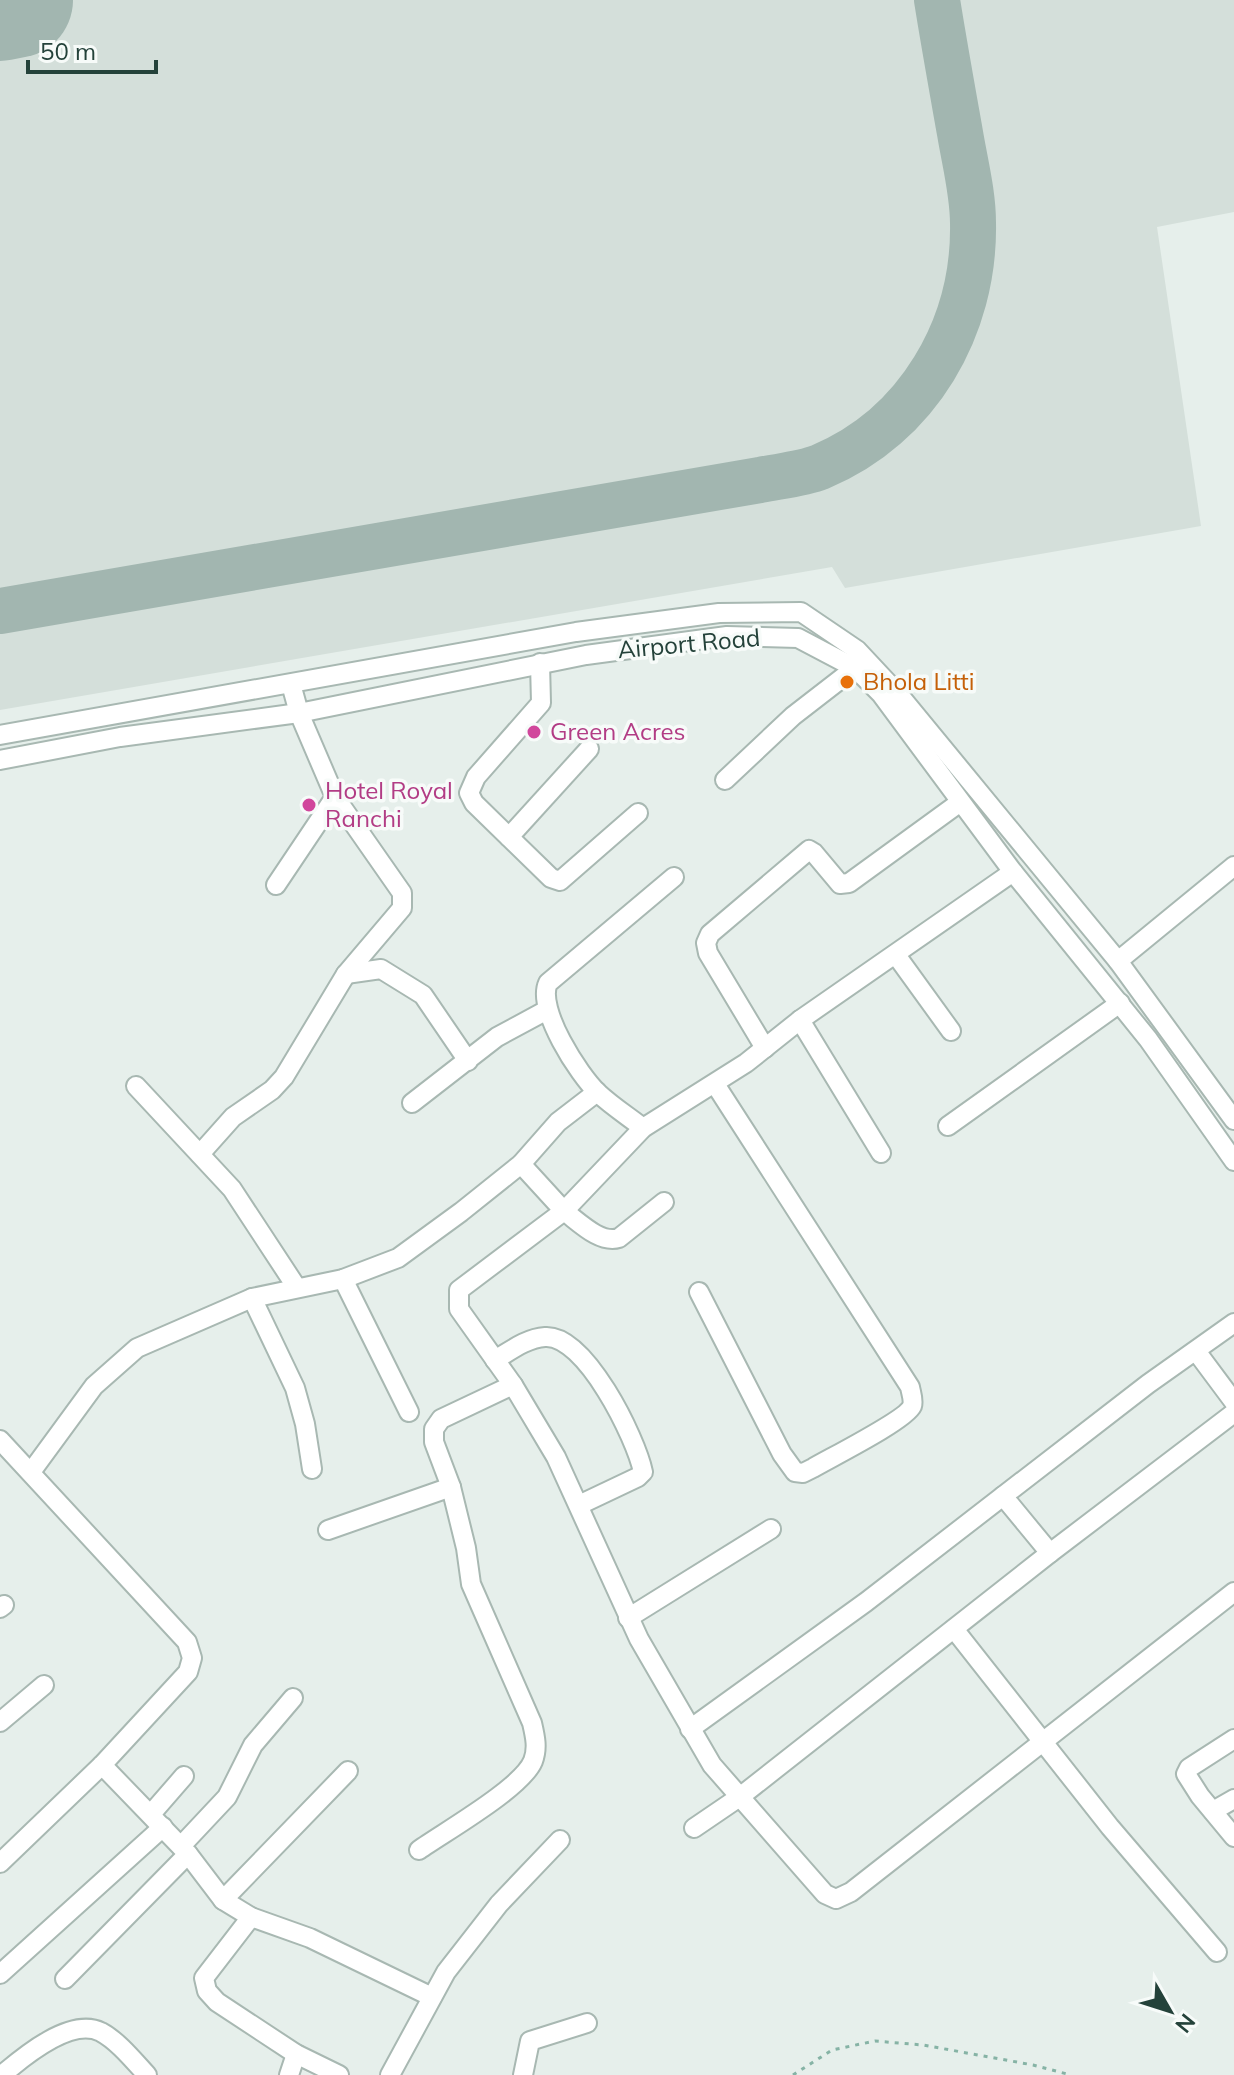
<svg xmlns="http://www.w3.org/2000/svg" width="1234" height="2075" font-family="Mulish,sans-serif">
  <rect width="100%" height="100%" fill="#e6efeb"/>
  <path fill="#d4dfda" d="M0 0H1234V212L1157 227 1201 526 845 588 832 567 0 710Z"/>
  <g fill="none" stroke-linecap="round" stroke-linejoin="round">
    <path stroke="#a2b6b0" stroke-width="46" d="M0 611 760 480C780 476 802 474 820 467 918 426 975 327 973 223 973 193 965 163 960 133 952 88 944 44 937 0"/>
    <path stroke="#a2b6b0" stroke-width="116" d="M0 3 15 0"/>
    <defs>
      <g id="minor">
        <path d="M540 663 541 703 476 777 469 793 474 803 551 878 560 881 638 813"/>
        <path d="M0 735 576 632 719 613 801 612 857 650 900 696 1118 961 1234 1120"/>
        <path d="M0 760 120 737 299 713 586 655 727 636 798 638 855 668 881 694 1013 872 1148 1039 1234 1161"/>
        <path d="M725 780 793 716 855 668"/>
        <path d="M509 837 589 749"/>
        <path d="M276 885 335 797 299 713 291 684"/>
        <path d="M896 955 951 1031"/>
        <path d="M1118 961 1234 866"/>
        <path d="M346 974 381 969 423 995 468 1061"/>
        <path d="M800 1020 881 1153"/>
        <path d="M765 1048 708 953 706 943 710 934 809 850 814 853 840 884 849 883 959 803"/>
        <path d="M136 1086 232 1189 297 1288"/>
        <path d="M412 1103 497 1037 547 1010"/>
        <path d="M948 1126 1120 1003"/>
        <path d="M643 1128C629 1117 612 1106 598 1093 579 1075 536 1009 548 983L674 877"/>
        <path d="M200 1154 233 1117 272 1090 284 1077 346 974 402 908V893L335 797"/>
        <path d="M521 1164 564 1211 643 1128 746 1063 800 1020 1013 872"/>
        <path d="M664 1202 619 1238C600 1244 579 1222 564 1211L459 1290V1309L513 1385 556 1457 639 1639 712 1765 825 1894 836 1899 851 1892 1234 1592"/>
        <path d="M343 1279 409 1412"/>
        <path d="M699 1292 782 1454 795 1472 803 1473 813 1468C830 1458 906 1420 912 1406 914 1400 911 1393 910 1387L715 1084"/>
        <path d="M252 1298 295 1388 305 1424 312 1469"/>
        <path d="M1196 1351 1234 1402"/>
        <path d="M495 1360C510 1351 527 1338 545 1337 585 1334 636 1438 643 1472L638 1477 579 1505"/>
        <path d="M0 1440 187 1642 192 1658 188 1672 102 1765 0 1863"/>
        <path d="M31 1472 94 1386 137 1348 252 1298 343 1279 398 1258 461 1212 521 1164 558 1122 597 1092"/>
        <path d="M1003 1496 1050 1553"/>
        <path d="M328 1530 451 1487"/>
        <path d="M0 1608 4 1605"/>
        <path d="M628 1618 771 1529"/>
        <path d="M954 1629 1110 1827 1217 1952"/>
        <path d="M0 1722 44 1685"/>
        <path d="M690 1729 866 1602 1148 1384 1234 1323"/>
        <path d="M1234 1739 1189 1768 1186 1774 1200 1796 1234 1837"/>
        <path d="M102 1765 188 1854 223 1900 251 1917 310 1938 432 1997"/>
        <path d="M1213 1811 1234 1799"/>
        <path d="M151 1814 184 1776"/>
        <path d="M694 1828 741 1796 1050 1553 1234 1413"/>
        <path d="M181 1846 227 1797 253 1745 293 1698"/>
        <path d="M419 1850C446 1831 522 1788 533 1761 538 1748 535 1736 532 1723L471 1584 466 1548 451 1487 434 1442V1429L441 1419 513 1385"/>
        <path d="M223 1900 348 1771"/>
        <path d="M251 1917 204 1978 207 1991 217 2002 296 2054 339 2075"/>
        <path d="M0 1974 163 1827"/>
        <path d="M65 1979 188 1854"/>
        <path d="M2 2075C24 2056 71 2017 101 2032 118 2041 134 2061 147 2075"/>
        <path d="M289 2075 296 2054"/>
        <path d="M390 2075 446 1972 499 1904 560 1840"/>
        <path d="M523 2075 530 2041 587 2023"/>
      </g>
    </defs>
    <use href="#minor" stroke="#a8b8b2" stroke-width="22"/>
    <path stroke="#86b3a5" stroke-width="3" stroke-dasharray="4 6" stroke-linecap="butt" d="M793 2075 832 2050 875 2041 923 2045 1033 2065 1071 2075"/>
    <use href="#minor" stroke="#fff" stroke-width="18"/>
  </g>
  <circle fill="#e8710a" stroke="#f7fbf9" stroke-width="3" cx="847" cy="682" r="8"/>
  <g fill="#d1479c" stroke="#f7fbf9" stroke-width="3">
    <circle cx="534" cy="732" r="8"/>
    <circle cx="309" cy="805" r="8"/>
  </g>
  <g text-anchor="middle" stroke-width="7" stroke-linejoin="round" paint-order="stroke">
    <g font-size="24" fill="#24423a" stroke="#f7fbf9">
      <text transform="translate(689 644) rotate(-5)" y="8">Airport Road</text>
    </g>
    <g font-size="24" fill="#c56008" stroke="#f7fbf9" text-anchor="start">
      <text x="863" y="690">Bhola Litti</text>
    </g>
    <g font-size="24" fill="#b23c85" stroke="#f7fbf9" text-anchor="start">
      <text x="550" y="740">Green Acres</text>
      <text x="325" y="799">Hotel Royal<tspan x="325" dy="28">Ranchi</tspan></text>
    </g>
  </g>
  <g transform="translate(1170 2011) rotate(129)" stroke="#f7fbf9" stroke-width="6" paint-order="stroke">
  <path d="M0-6L14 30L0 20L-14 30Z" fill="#24423a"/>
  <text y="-12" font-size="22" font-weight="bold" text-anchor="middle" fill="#24423a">N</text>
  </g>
  <path d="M28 60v12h128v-12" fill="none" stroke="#24423a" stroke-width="4"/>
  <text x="40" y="60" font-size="24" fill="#24423a" stroke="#f7fbf9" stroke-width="6" paint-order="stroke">50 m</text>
</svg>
